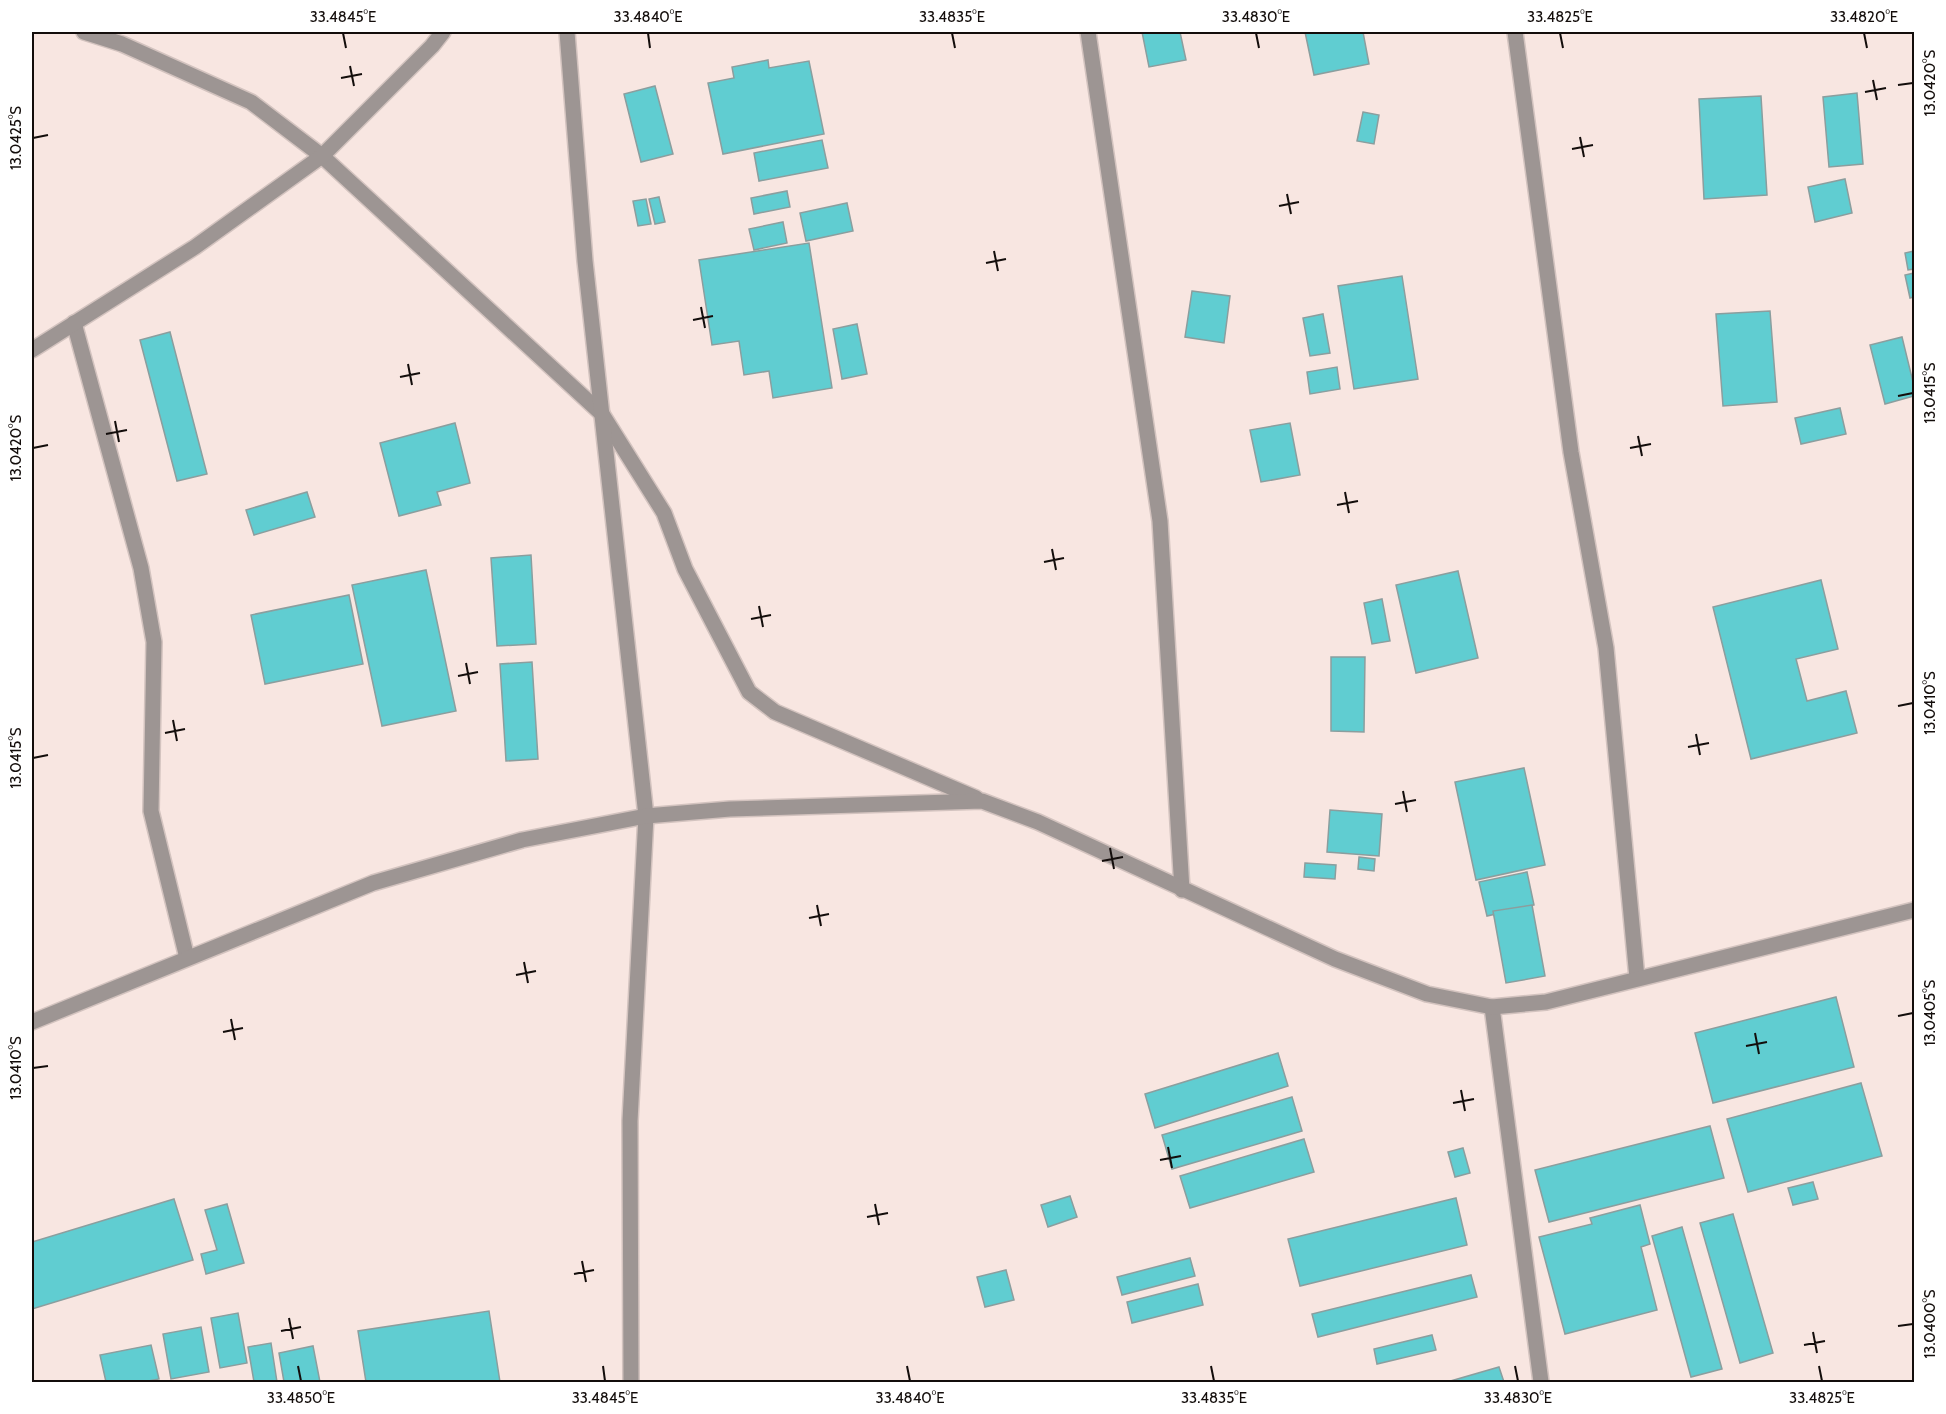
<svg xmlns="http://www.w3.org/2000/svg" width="1946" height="1414" font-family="Cabin,sans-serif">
  <rect width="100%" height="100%" fill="#f8e6e1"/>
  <g fill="#60cdd1" stroke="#8b9e9e" stroke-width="1.5">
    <path d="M1142 32H1180L1186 60 1149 67Z"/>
    <path d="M1305 32H1363L1369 64 1314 75Z"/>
    <path d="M768 60 769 68 809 61 824 134 723 154 708 83 734 78 732 67Z"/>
    <path d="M655 86 673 154 641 162 624 94Z"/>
    <path d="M1857 93 1863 164 1829 167 1823 97Z"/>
    <path d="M1761 96 1767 195 1704 199 1699 99Z"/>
    <path d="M1363 112 1379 115 1374 144 1357 141Z"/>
    <path d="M822 140 828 168 759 181 754 153Z"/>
    <path d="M1845 179 1852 213 1815 222 1808 187Z"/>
    <path d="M787 191 790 207 754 214 751 198Z"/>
    <path d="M659 197 665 222 655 224 649 199Z"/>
    <path d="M646 199 651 224 638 226 633 201Z"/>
    <path d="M847 203 853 231 806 241 800 213Z"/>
    <path d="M783 222 787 243 754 250 749 229Z"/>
    <path d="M809 243 832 388 773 398 769 371 744 375 739 341 712 345 699 260Z"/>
    <path d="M1914 251V269L1908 270 1905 253Z"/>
    <path d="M1914 273V297L1910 298 1905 275Z"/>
    <path d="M1402 276 1418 379 1354 389 1338 286Z"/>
    <path d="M1192 291 1230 296 1224 343 1185 337Z"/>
    <path d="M1770 311 1777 402 1723 406 1716 314Z"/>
    <path d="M1323 314 1330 353 1310 356 1303 318Z"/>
    <path d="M857 324 867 374 842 379 833 329Z"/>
    <path d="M170 332 207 474 177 481 140 340Z"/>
    <path d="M1902 337 1914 386V396L1885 404 1870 345Z"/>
    <path d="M1337 367 1340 389 1310 394 1307 372Z"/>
    <path d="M1840 408 1846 434 1801 444 1795 418Z"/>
    <path d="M455 423 470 483 437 492 441 505 399 516 380 443Z"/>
    <path d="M1290 423 1300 475 1261 482 1250 430Z"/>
    <path d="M307 492 315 517 254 535 246 510Z"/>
    <path d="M531 555 536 644 497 646 491 558Z"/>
    <path d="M426 570 456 711 382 726 352 585Z"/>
    <path d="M1458 571 1478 658 1416 673 1396 585Z"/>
    <path d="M1821 580 1838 649 1796 659 1807 701 1846 691 1857 733 1751 759 1713 607Z"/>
    <path d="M349 595 363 664 265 684 251 615Z"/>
    <path d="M1382 599 1390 641 1372 644 1364 603Z"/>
    <path d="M1331 657H1365L1364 732 1331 731Z"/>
    <path d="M532 662 538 759 506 761 500 664Z"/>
    <path d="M1524 768 1545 865 1476 880 1455 782Z"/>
    <path d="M1330 810 1382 814 1379 856 1327 852Z"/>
    <path d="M1359 857 1375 859 1374 871 1358 869Z"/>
    <path d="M1305 863 1336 865 1335 879 1304 877Z"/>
    <path d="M1527 872 1534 905 1487 916 1479 882Z"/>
    <path d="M1532 905 1545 976 1506 983 1493 911Z"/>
    <path d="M1836 997 1854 1067 1713 1103 1695 1033Z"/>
    <path d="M1278 1053 1288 1086 1155 1128 1145 1094Z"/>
    <path d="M1861 1083 1882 1156 1748 1192 1727 1119Z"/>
    <path d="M1292 1097 1302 1131 1172 1169 1162 1135Z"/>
    <path d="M1710 1126 1724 1178 1549 1222 1535 1170Z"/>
    <path d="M1304 1139 1314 1172 1190 1208 1180 1176Z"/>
    <path d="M1463 1148 1470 1173 1455 1177 1448 1152Z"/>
    <path d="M1813 1182 1818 1199 1793 1205 1788 1188Z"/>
    <path d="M1070 1196 1077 1217 1048 1227 1041 1205Z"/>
    <path d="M1456 1198 1467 1245 1300 1286 1288 1239Z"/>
    <path d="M174 1199 193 1260 32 1309V1242Z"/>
    <path d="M227 1204 244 1263 206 1274 201 1254 217 1250 205 1210Z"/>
    <path d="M1640 1205 1650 1244 1641 1247 1657 1310 1565 1334 1539 1237 1592 1224 1590 1218Z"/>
    <path d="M1733 1214 1773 1353 1740 1363 1700 1223Z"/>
    <path d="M1682 1227 1722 1369 1691 1377 1652 1236Z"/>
    <path d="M1190 1258 1195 1276 1122 1295 1117 1277Z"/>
    <path d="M1006 1270 1014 1300 985 1307 977 1277Z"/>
    <path d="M1471 1275 1477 1297 1318 1337 1312 1314Z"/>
    <path d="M1198 1284 1203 1305 1132 1323 1127 1302Z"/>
    <path d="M489 1311 500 1382H366L358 1331Z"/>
    <path d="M238 1313 247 1363 220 1368 211 1318Z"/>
    <path d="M201 1327 209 1372 171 1379 163 1334Z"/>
    <path d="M1432 1335 1436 1350 1377 1364 1374 1349Z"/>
    <path d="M271 1343 277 1382H254L248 1347Z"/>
    <path d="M151 1345 159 1379 143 1382H106L100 1355Z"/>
    <path d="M313 1346 320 1382H284L279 1353Z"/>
    <path d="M1499 1367 1504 1382H1447Z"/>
  </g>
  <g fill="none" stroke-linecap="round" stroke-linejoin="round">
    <defs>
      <g id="minor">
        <path d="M84 32 122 44 251 102 322 156 602 414 664 513 685 569 749 692 775 712 976 798"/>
        <path d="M567 32 585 261 646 816 630 1121 631 1382"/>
        <path d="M1088 32 1160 521 1182 890"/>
        <path d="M1515 32 1571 452 1606 648 1637 978"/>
        <path d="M74 323 141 568 154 642 151 811 187 958"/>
        <path d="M32 350 195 247 322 156 432 46 443 32"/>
        <path d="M1492 1007 1541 1382"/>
        <path d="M32 1022 373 883 522 840 646 816 730 809 982 801 1038 822 1335 959 1427 994 1492 1007 1546 1002 1914 910"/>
      </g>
    </defs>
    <use href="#minor" stroke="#d3c3bf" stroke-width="18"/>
    <use href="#minor" stroke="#9d9593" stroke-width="15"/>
  </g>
  <path fill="none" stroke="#130d0b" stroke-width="2" d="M343 33 346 48M648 33 650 48M952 33 955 48M1256 33 1259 48M1560 33 1563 48M1864 33 1867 48M350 66 354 86M341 78 362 74M1873 80 1877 100M1898 85 1913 83M1865 92 1886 88M1580 137 1584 157M33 138 48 135M1572 149 1593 145M1287 194 1291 214M1279 206 1299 202M994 251 998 271M986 263 1006 259M701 307 705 328M693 320 713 316M408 364 412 385M400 377 420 373M1898 396 1913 393M115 421 119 442M106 434 127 430M1638 436 1642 456M33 448 48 445M1630 448 1651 444M1345 492 1349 513M1337 505 1358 501M1052 549 1056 570M1044 562 1064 558M759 606 763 627M751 619 771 615M466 663 470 684M458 676 478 672M1898 706 1913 703M173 720 177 741M165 733 185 729M1696 734 1700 755M1688 747 1709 743M33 758 48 755M1403 791 1407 812M1395 804 1416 800M1110 848 1114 869M1102 861 1123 857M817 905 821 926M809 918 829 914M524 962 528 983M516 975 536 971M1898 1016 1913 1013M231 1019 235 1040M223 1032 243 1028M1755 1033 1759 1054M1746 1046 1767 1042M33 1068 48 1066M1461 1090 1465 1111M1453 1103 1474 1099M1168 1147 1172 1168M1160 1160 1181 1156M875 1204 879 1225M867 1217 888 1213M582 1261 586 1282M574 1274 594 1270M289 1318 293 1339M1898 1326 1913 1324M281 1331 301 1327M1813 1332 1817 1353M1804 1345 1825 1341M298 1366 301 1381M603 1366 605 1381M907 1366 910 1381M1211 1366 1214 1381M1515 1366 1518 1381M1819 1366 1822 1381"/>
  <rect width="1946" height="1414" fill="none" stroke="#ffffff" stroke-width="66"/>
  <rect x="33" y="33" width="1880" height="1348" fill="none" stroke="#130d0b" stroke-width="2"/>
  <g font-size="15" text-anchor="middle" fill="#130d0b">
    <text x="343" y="22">33.4845°E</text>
    <text x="648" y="22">33.4840°E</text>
    <text x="952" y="22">33.4835°E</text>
    <text x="1256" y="22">33.4830°E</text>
    <text x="1560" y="22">33.4825°E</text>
    <text x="1864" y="22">33.4820°E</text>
    <text transform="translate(1930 83) rotate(-90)" y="5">13.0420°S</text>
    <text transform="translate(16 138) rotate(-90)" y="5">13.0425°S</text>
    <text transform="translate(1930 393) rotate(-90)" y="5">13.0415°S</text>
    <text transform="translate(16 448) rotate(-90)" y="5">13.0420°S</text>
    <text transform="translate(1930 703) rotate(-90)" y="5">13.0410°S</text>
    <text transform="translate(16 758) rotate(-90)" y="5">13.0415°S</text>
    <text transform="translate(1930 1013) rotate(-90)" y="5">13.0405°S</text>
    <text transform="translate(16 1068) rotate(-90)" y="5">13.0410°S</text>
    <text transform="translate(1930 1324) rotate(-90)" y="5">13.0400°S</text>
    <text x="301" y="1403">33.4850°E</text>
    <text x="605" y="1403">33.4845°E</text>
    <text x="910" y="1403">33.4840°E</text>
    <text x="1214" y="1403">33.4835°E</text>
    <text x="1518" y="1403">33.4830°E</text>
    <text x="1822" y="1403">33.4825°E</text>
  </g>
</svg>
